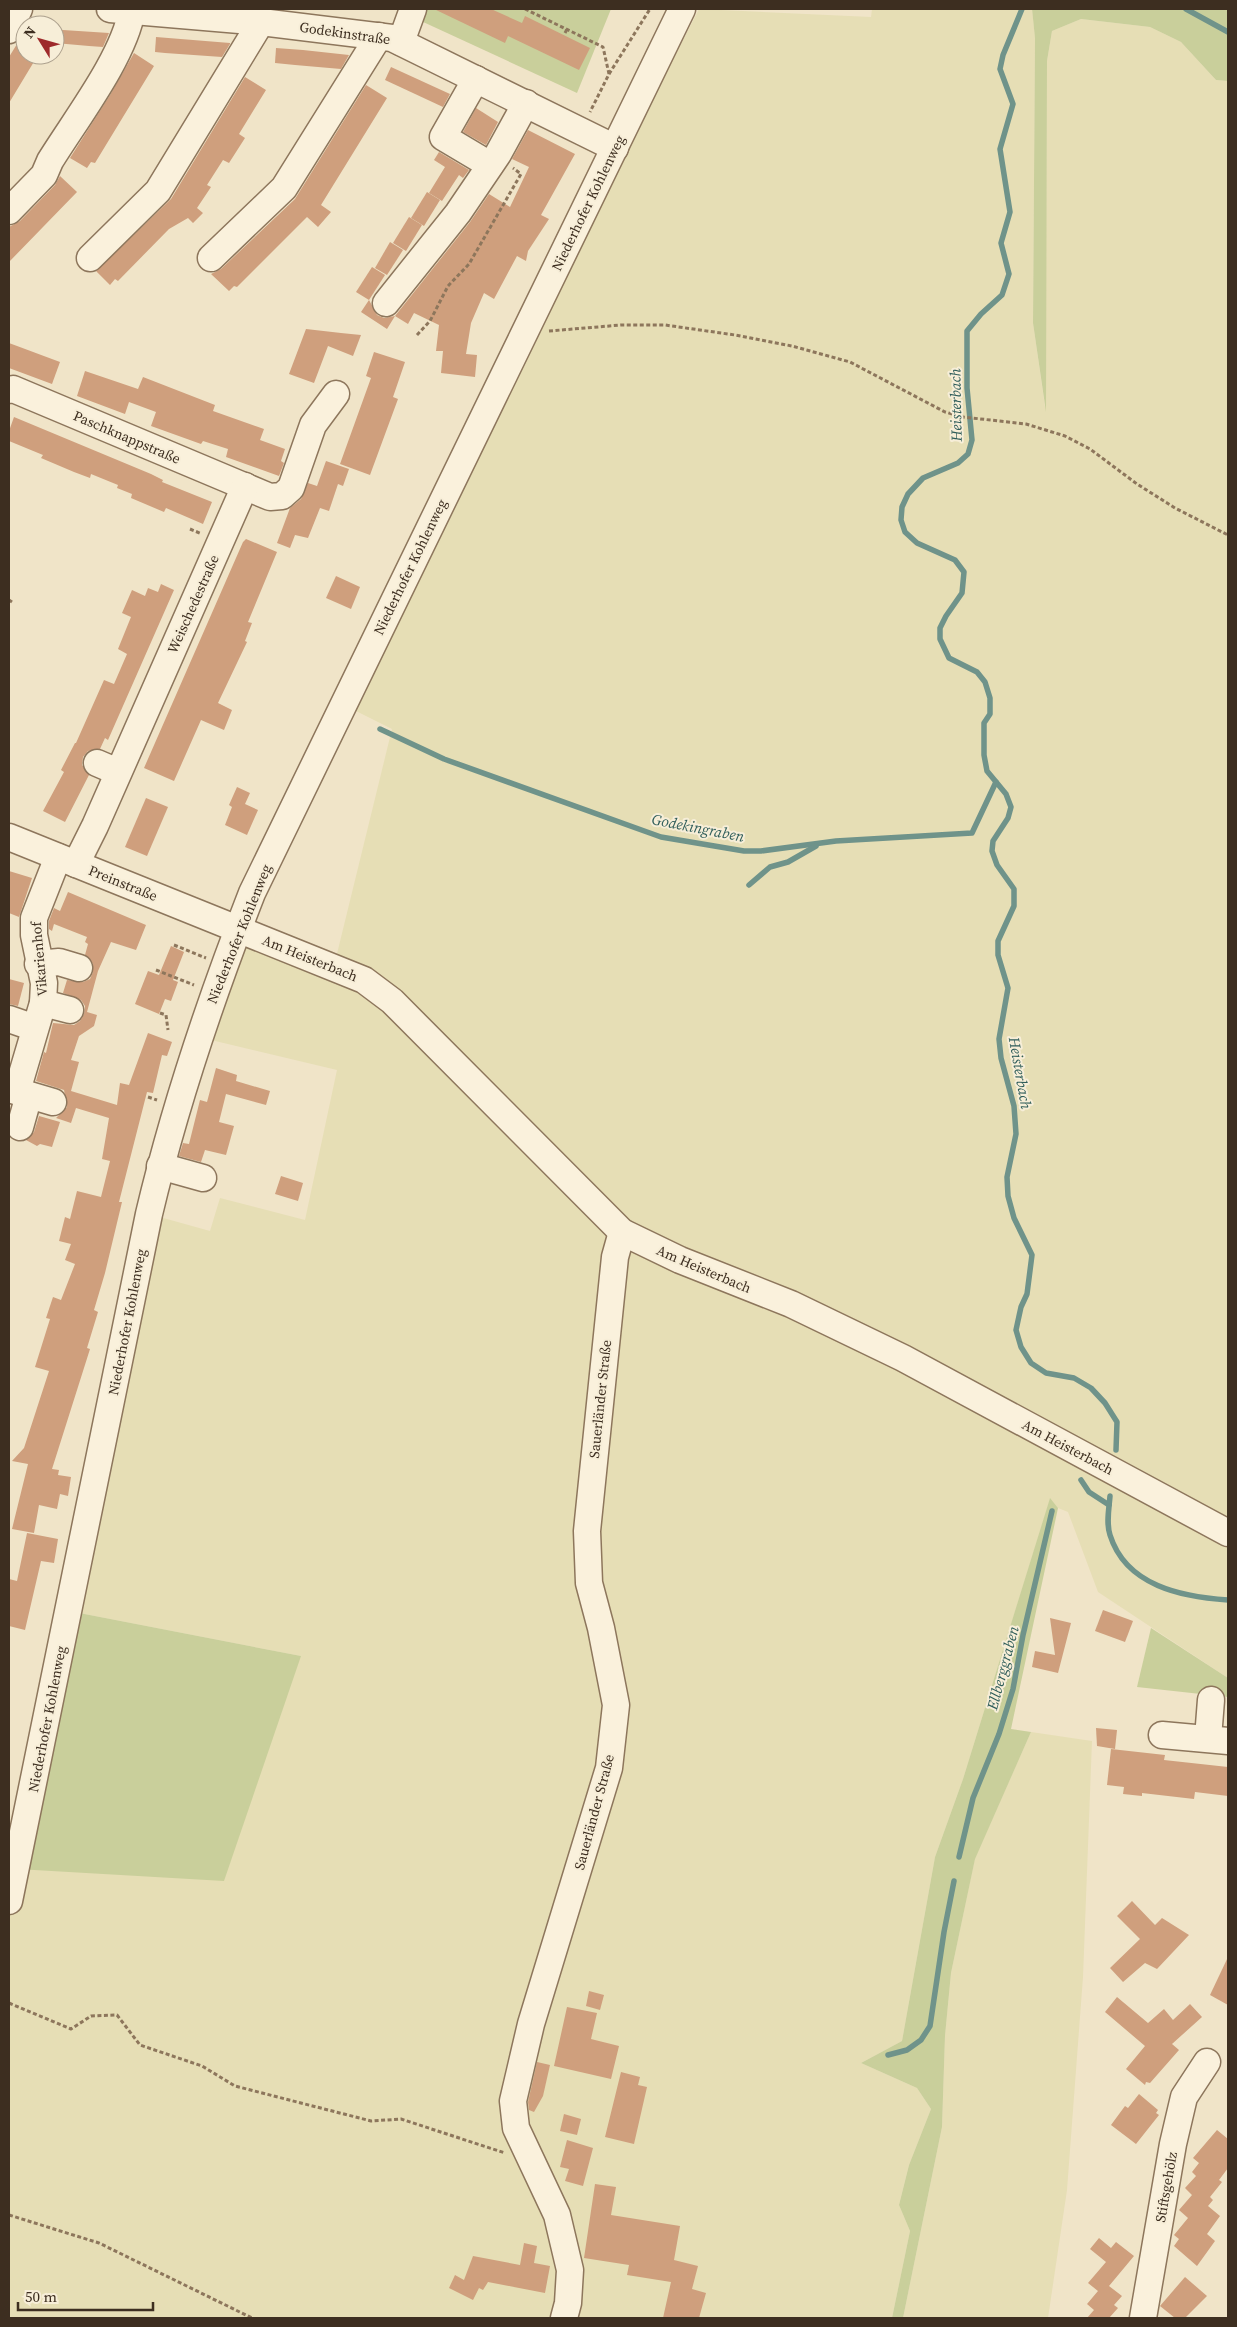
<svg xmlns="http://www.w3.org/2000/svg" width="1237" height="2327" font-family="'Source Serif 4',serif">
  <rect width="100%" height="100%" fill="#f0e4c8"/>
  <g fill="#e6deb5">
    <path d="M699 9 871 17 872 9H1032L1035 37 1033 323 1045 407 1047 61 1052 31 1081 19 1150 27 1181 42 1216 80 1228 81V1678L1098 1592 1068 1512 1058 1508 1050 1499 963 1779 935 1857 902 2041 861 2063 917 2088 931 2109 909 2165 899 2205 910 2231 892 2318H9V1901L17 1869 301 1656 69 1611 149 1214 210 1231 220 1198 305 1220 337 1070 211 1040 238 929 334 966 392 729 352 709 627 149Z"/>
    <path d="M1031 1732 1092 1741 1083 1977 1067 2190 1048 2318H903L942 2127 945 2036 951 1973 975 1858Z"/>
  </g>
  <g fill="#c9cf9b">
    <path d="M426 9H611L577 93 421 21Z"/>
    <path d="M1032 9H1228V81L1216 80 1181 42 1150 27 1081 19 1052 31 1047 61 1046 412 1033 323 1035 38Z"/>
    <path d="M1050 1498 1058 1508 1011 1729 1031 1732 975 1859 951 1973 945 2036 942 2127 903 2318H892L910 2231 899 2205 909 2165 931 2109 917 2088 861 2063 902 2041 935 1857 963 1779Z"/>
    <path d="M69 1611 301 1656 224 1881 17 1869Z"/>
    <path d="M1151 1628 1228 1678V1697L1137 1687Z"/>
  </g>
  <g fill="none" stroke-linecap="round" stroke-linejoin="round">
    <g stroke="#6f938a" stroke-width="5.5">
      <path d="M1022 9 1003 55 1000 69 1013 104 1000 149 1010 212 1001 243 1009 274 1002 295 981 314 967 331V388L972 440 968 454 958 463 923 478 908 494 902 507 901 520 905 532 917 543 955 560 964 572 962 593 946 616 940 628V639L949 658 977 672 985 682 990 698V714L984 723V755L987 771 1006 794 1011 807 1008 818 993 841 992 851 997 865 1014 889V906L998 941V955L1008 988 999 1039 1001 1058 1014 1106 1016 1134 1007 1177 1008 1196 1014 1218 1032 1255 1027 1294 1021 1307 1016 1330 1021 1347 1031 1363 1046 1373 1074 1378 1091 1388 1105 1403 1117 1422 1116 1450"/>
      <path d="M1186 9 1228 32"/>
      <path d="M380 729 444 759 661 837 744 851H761L836 841 972 833 996 782"/>
      <path d="M749 885 770 867 788 862 816 846"/>
      <path d="M1081 1480 1089 1492 1109 1505"/>
      <path d="M1110 1496C1109 1509 1106 1523 1110 1535 1126 1586 1182 1597 1228 1600"/>
      <path d="M959 1857 973 1798 999 1734 1013 1689 1023 1635 1052 1511"/>
      <path d="M888 2055 907 2050 921 2040 930 2026 944 1932 954 1881"/>
    </g>
  </g>
  <g fill="#cf9f7d">
    <path d="M434 9H491L522 23 525 16 590 48 579 70 508 36 505 43Z"/>
    <path d="M55 29 63 30 109 33 103 47 89 46 55 43Z"/>
    <path d="M25 31V55H38L9 103V57Z"/>
    <path d="M156 37 230 43V44L222 57 165 53 155 52Z"/>
    <path d="M276 48 303 50 349 55 341 69 295 65 275 63Z"/>
    <path d="M134 53 154 66 95 163 91 162 87 168 70 158 110 95Z"/>
    <path d="M391 67 450 94 443 107 385 80Z"/>
    <path d="M245 77 266 90 239 134 245 138 229 163 223 160 207 185 211 187 197 208 203 213 193 223 188 218 169 229 118 281 115 279 110 285 96 271 171 199Z"/>
    <path d="M366 85 387 98 321 205 331 212 318 227 307 217 237 287 234 286 229 291 211 274 221 269 295 199Z"/>
    <path d="M476 108 498 122 486 145 463 132Z"/>
    <path d="M528 130 575 154 541 215 549 219 528 251 526 261 517 256 494 299 484 293 471 323 466 354 477 355 475 377 441 373 443 351H436L439 325 414 313 408 324 395 316 470 222 489 194 510 207 529 167 512 159Z"/>
    <path d="M439 152 469 170 463 178 459 175 442 201 429 193 445 167 434 160Z"/>
    <path d="M60 176 77 192 9 262V227L20 221 55 185Z"/>
    <path d="M427 192 440 200 424 226 411 218Z"/>
    <path d="M409 217 422 225 406 251 393 243Z"/>
    <path d="M390 242 403 250 387 275 375 268Z"/>
    <path d="M372 267 385 275 369 300 356 292Z"/>
    <path d="M369 300 377 315 384 318 395 316 387 329 361 312Z"/>
    <path d="M306 329 341 333 361 335 353 356 328 346 314 383 289 374Z"/>
    <path d="M9 343 60 362 52 384 9 368Z"/>
    <path d="M374 352 405 362 393 397 398 399 370 475 340 464 371 378 366 376Z"/>
    <path d="M85 371 138 389 143 377 215 405 213 411 264 429 260 440 285 449 281 461 284 463 279 476 226 457 228 449 203 441 201 444 151 426 156 412 129 402 125 414 77 396Z"/>
    <path d="M14 417 151 474 163 480 162 482 212 502 203 524 166 508 164 512 131 498 132 494 117 488 118 485 91 474 90 478 74 472 41 458 43 455 9 441V431Z"/>
    <path d="M326 461 349 469 343 486 338 484 329 511 320 508 308 538 295 535 290 548 277 543 290 508 301 499 308 483 317 486Z"/>
    <path d="M246 539 277 552 248 622 252 623 245 641 247 642 218 703 232 710 224 730 201 720 174 781 144 768 243 542Z"/>
    <path d="M336 576 360 587 351 609 326 598Z"/>
    <path d="M161 584 174 590 108 740 105 738 100 749 88 751 83 757 82 765 89 775 65 822 43 811 64 772 61 770 75 743H76L104 680 114 684 127 654 118 649 131 617 122 613 132 590 145 596 148 588 158 592Z"/>
    <path d="M237 787 250 793 245 804 258 810 247 835 225 825 232 807 229 805Z"/>
    <path d="M146 798 168 807 147 856 125 847Z"/>
    <path d="M9 871 32 878 19 917 9 913Z"/>
    <path d="M68 892 146 925 136 950 111 942 98 971 87 1012 97 1015 94 1026 79 1036 71 1060 79 1062 71 1091 117 1105 120 1083 129 1085 148 1033 172 1042 167 1056 162 1055 153 1093 147 1092 119 1202H122L105 1273 94 1310 98 1312 87 1348 90 1349 52 1469 59 1470 58 1475 71 1477 68 1496 60 1494 57 1509 39 1505 34 1533 12 1529 28 1464 12 1461 24 1448 49 1371 35 1367 50 1319 46 1318 53 1297 61 1300 75 1264 65 1260 71 1244 59 1241 65 1217 70 1219 77 1191 101 1197 110 1161 102 1159 109 1118 76 1108 71 1123 56 1118 67 1107 64 1090 36 1081 44 1052 46 1053 53 1023 74 1025 80 1021 84 1014 85 1006 81 1000 63 993 67 980 83 982 90 979 93 972V964L85 955 88 944 85 942 87 937 54 924 52 931 49 929V921L54 908 60 911Z"/>
    <path d="M171 946 184 952 173 980 178 982 171 1001 165 999 159 1014 135 1004 148 971 159 975Z"/>
    <path d="M9 979 24 983 18 1006 9 1004Z"/>
    <path d="M216 1068 237 1075 236 1081 270 1091 266 1105 226 1094 219 1122 234 1126 226 1155 205 1150 201 1162 179 1156 183 1143 189 1144 200 1100 207 1102Z"/>
    <path d="M39 1116 60 1122 52 1147 40 1144 37 1146 26 1140 34 1132Z"/>
    <path d="M281 1176 303 1183 298 1201 275 1194Z"/>
    <path d="M27 1533 58 1539 54 1563 41 1561 25 1630 9 1626V1579L17 1581Z"/>
    <path d="M1103 1610 1133 1621 1125 1642 1095 1631Z"/>
    <path d="M1050 1618 1071 1623 1058 1673 1032 1667 1035 1651 1055 1655Z"/>
    <path d="M1096 1728 1117 1730 1115 1749 1097 1746Z"/>
    <path d="M1111 1749 1165 1755 1164 1760 1228 1767V1796L1195 1792 1194 1799 1142 1793V1796L1123 1794 1124 1787 1107 1785Z"/>
    <path d="M1132 1901 1155 1925 1162 1918 1189 1935 1157 1969 1145 1963 1123 1982 1110 1968 1140 1939 1117 1916Z"/>
    <path d="M1228 1957V2005L1210 1995Z"/>
    <path d="M589 1991 604 1995 600 2010 586 2006Z"/>
    <path d="M1117 1997 1148 2023 1164 2009 1173 2020 1190 2004 1202 2017 1172 2044 1179 2050 1150 2083 1146 2082 1145 2085 1126 2069 1145 2046 1105 2012Z"/>
    <path d="M567 2007 597 2013 591 2039 619 2046 611 2079 554 2066Z"/>
    <path d="M537 2062 550 2065 543 2096 534 2112 529 2110 528 2102Z"/>
    <path d="M621 2072 640 2077 638 2085 647 2087 634 2144 605 2137Z"/>
    <path d="M1139 2094 1158 2110 1156 2113 1159 2115 1136 2144 1111 2125 1125 2106 1128 2108Z"/>
    <path d="M564 2114 581 2119 577 2135 560 2131Z"/>
    <path d="M1217 2130 1228 2139V2168L1219 2180 1222 2182 1210 2197 1213 2200 1208 2206 1220 2216 1207 2234 1215 2241 1197 2266 1174 2246 1179 2239 1174 2235 1188 2218 1179 2210 1192 2195 1185 2188 1196 2176 1192 2172 1199 2163 1193 2158Z"/>
    <path d="M567 2140 593 2148 583 2186 565 2181 569 2169 560 2167Z"/>
    <path d="M595 2184 616 2187 611 2215 680 2226 674 2260 698 2266 692 2289 706 2293 699 2318H663L671 2282 627 2275 629 2265 584 2258Z"/>
    <path d="M1099 2238 1111 2248 1116 2242 1134 2256 1109 2286 1122 2296 1114 2305 1118 2308 1109 2318H1087L1094 2310 1087 2304 1098 2291 1088 2283 1106 2262 1090 2249Z"/>
    <path d="M524 2243 537 2246 534 2263 550 2266 545 2293 488 2282 483 2290 479 2288 473 2300 449 2288 455 2275 464 2280 473 2256 520 2265Z"/>
    <path d="M1185 2277 1207 2296 1185 2318H1175L1160 2306Z"/>
  </g>
  <g fill="none" stroke-linecap="round" stroke-linejoin="round">
    <defs>
      <g id="minor">
        <path d="M110 9 261 22 392 38 615 148"/>
        <path d="M9 30 19 9"/>
        <path d="M401 42 413 9"/>
        <path d="M476 79 443 137 490 165"/>
        <path d="M9 211 44 175 50 161C76 119 124 57 132 10"/>
        <path d="M90 258 158 191 261 22"/>
        <path d="M211 258 284 188 379 36"/>
        <path d="M386 303 458 213 498 154 526 103"/>
        <path d="M9 390 13 389 270 497 282 496 291 488 313 425 336 394"/>
        <path d="M97 763 118 772"/>
        <path d="M9 837 364 980 392 1001 622 1232 680 1260 791 1304 903 1358 1228 1533"/>
        <path d="M76 864 95 826 245 486"/>
        <path d="M38 964 59 962 79 968"/>
        <path d="M43 1003 70 1010"/>
        <path d="M9 1019 35 1028"/>
        <path d="M9 1089 53 1102"/>
        <path d="M17 1091 43 1003 44 983 34 935V918L58 857"/>
        <path d="M20 1127 29 1095"/>
        <path d="M160 1166 203 1178"/>
        <path d="M1162 1735 1228 1741"/>
        <path d="M1208 1738 1211 1700"/>
        <path d="M9 1901 149 1214C175 1104 211 998 252 893L682 9"/>
        <path d="M564 2318 568 2303 570 2270 557 2215 516 2128 513 2101 531 2024 609 1768 616 1705 601 1628 589 1583 587 1531 615 1257 622 1232"/>
        <path d="M1143 2318 1173 2144 1184 2097 1207 2062"/>
      </g>
    </defs>
    <use href="#minor" stroke="#8d765c" stroke-width="29"/>
    <g stroke="#8d765c" stroke-width="3" stroke-dasharray="4 2.5" stroke-linecap="butt">
      <path d="M525 9 603 47 609 74 590 112"/>
      <path d="M565 33 567 29"/>
      <path d="M609 74 650 9"/>
      <path d="M549 331 621 325H665L735 335 792 346 850 362 945 412 963 417 1026 424 1065 436 1090 449 1137 484 1175 508 1228 535"/>
      <path d="M417 335 430 321 448 286 469 264 521 174 513 168"/>
      <path d="M190 529 202 534"/>
      <path d="M9 600 12 602"/>
      <path d="M174 945 206 958"/>
      <path d="M156 970 194 985"/>
      <path d="M160 1013 166 1015 168 1030"/>
      <path d="M148 1097 157 1100"/>
      <path d="M9 2003 71 2029 91 2016 117 2015 140 2045 202 2066 235 2086 371 2121 401 2119 505 2153"/>
      <path d="M9 2215 99 2243 252 2318"/>
    </g>
    <use href="#minor" stroke="#faf1dc" stroke-width="26"/>
  </g>
  <g text-anchor="middle" stroke-width="4" stroke-linejoin="round" paint-order="stroke">
    <g font-size="14" fill="#3d2e20" stroke="#f7eed8">
      <text transform="translate(345 33) rotate(8)" y="5">Godekinstraße</text>
      <text transform="translate(588 203) rotate(-64)" y="5">Niederhofer Kohlenweg</text>
      <text transform="translate(127 437) rotate(23)" y="5">Paschknappstraße</text>
      <text transform="translate(410 567) rotate(-64)" y="5">Niederhofer Kohlenweg</text>
      <text transform="translate(193 604) rotate(-66)" y="5">Weischedestraße</text>
      <text transform="translate(123 883) rotate(22)" y="5">Preinstraße</text>
      <text transform="translate(239 934) rotate(-68)" y="5">Niederhofer Kohlenweg</text>
      <text transform="translate(310 958) rotate(22)" y="5">Am Heisterbach</text>
      <text transform="translate(39 959) rotate(-95)" y="5">Vikarienhof</text>
      <text transform="translate(704 1269) rotate(23)" y="5">Am Heisterbach</text>
      <text transform="translate(127 1322) rotate(-79)" y="5">Niederhofer Kohlenweg</text>
      <text transform="translate(600 1399) rotate(-84)" y="5">Sauerländer Straße</text>
      <text transform="translate(1068 1447) rotate(28)" y="5">Am Heisterbach</text>
      <text transform="translate(47 1719) rotate(-79)" y="5">Niederhofer Kohlenweg</text>
      <text transform="translate(594 1812) rotate(-75)" y="5">Sauerländer Straße</text>
      <text transform="translate(1166 2187) rotate(-80)" y="5">Stiftsgehölz</text>
    </g>
    <g font-size="15" font-style="italic" fill="#2f5d5a" stroke="#f7eed8">
      <text transform="translate(956 405) rotate(-91)" y="5">Heisterbach</text>
      <text transform="translate(698 828) rotate(11)" y="5">Godekingraben</text>
      <text transform="translate(1020 1073) rotate(80)" y="5">Heisterbach</text>
      <text transform="translate(1003 1668) rotate(-75)" y="5">Ellberggraben</text>
    </g>
  </g>
  <rect width="1237" height="2327" fill="none" stroke="#3d2e20" stroke-width="20"/>
  <g transform="translate(40 40) rotate(307)"><circle r="24" fill="#f7eed8" stroke="#ada18e"/>
  <path d="M0-4L9 19L0 12L-9 19Z" fill="#9e2a2b"/>
  <text y="-8" font-size="14" font-weight="bold" text-anchor="middle" fill="#3d2e20">N</text>
  </g>
  <path d="M18 2302v8h135v-8" fill="none" stroke="#3d2e20" stroke-width="2.5"/>
  <text x="25" y="2302" font-size="15" fill="#3d2e20" stroke="#f7eed8" stroke-width="4" paint-order="stroke">50 m</text>
</svg>
